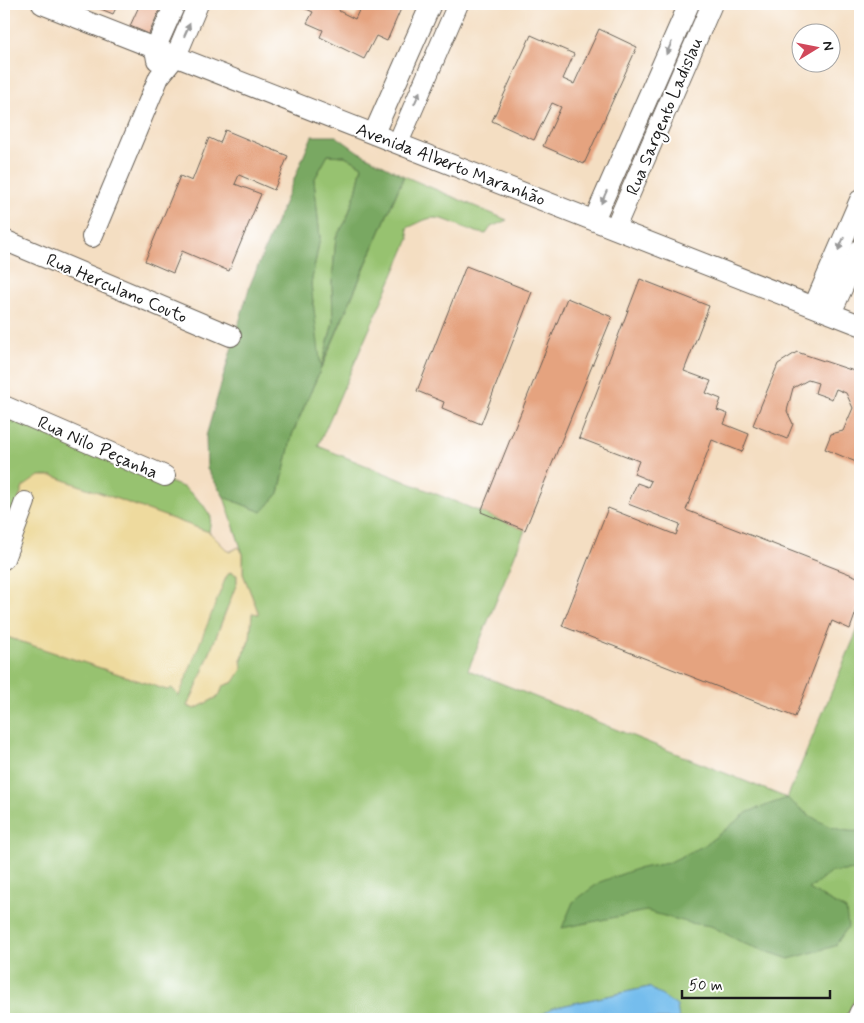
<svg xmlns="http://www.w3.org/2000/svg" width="864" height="1023" font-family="Mynerve,sans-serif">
  <rect width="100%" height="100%" fill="#fff"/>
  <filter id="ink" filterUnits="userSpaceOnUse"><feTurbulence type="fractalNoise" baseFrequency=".02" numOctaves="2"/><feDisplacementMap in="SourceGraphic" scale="10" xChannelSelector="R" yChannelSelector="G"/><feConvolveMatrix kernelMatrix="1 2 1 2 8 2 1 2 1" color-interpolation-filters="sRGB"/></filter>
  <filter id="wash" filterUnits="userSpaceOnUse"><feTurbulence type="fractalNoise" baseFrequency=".0096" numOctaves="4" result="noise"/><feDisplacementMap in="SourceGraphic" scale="20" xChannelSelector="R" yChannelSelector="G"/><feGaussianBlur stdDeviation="1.12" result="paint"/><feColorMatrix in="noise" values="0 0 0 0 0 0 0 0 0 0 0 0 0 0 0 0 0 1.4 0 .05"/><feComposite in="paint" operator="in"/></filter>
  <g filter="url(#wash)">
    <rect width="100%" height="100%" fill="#f4dec2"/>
    <g fill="#97c26f" stroke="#5a6f46">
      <path d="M328 155 345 156 362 166 356 192 346 221 336 237 332 283 333 322 322 367 404 176 507 220 491 227 486 234C467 232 447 217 433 218 426 218 415 225 407 228L409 239 318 446 525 530 468 670 787 798 860 624V979L857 994 846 1019H679V1017L649 987 552 1008 535 1019H9L4 1012V636L167 690 229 572 237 575V583L195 691 187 706 195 709 219 696 223 686 234 682 250 638 252 613 259 614 243 574V554L224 497 262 512 279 493 292 435 320 371 311 284 320 238 314 180Z"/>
      <path d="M4 416 185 488 202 503 211 517 209 532 53 476H39L4 540Z"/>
    </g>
    <g fill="#79a862" stroke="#4a623f" fill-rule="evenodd">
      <path d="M312 136H336L357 151 404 176 292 435 279 493 262 512 224 497 207 469 206 436 250 285ZM328 155 345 156 362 166 356 192 346 221 336 237 332 283 333 322 321 369 311 284 320 238 314 180Z"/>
      <path d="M787 798C807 815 833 834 860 831V870L830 872 809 889 846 910 848 927 835 946 789 959 745 944 711 926 690 923 646 911 562 928 573 902 600 882 636 869 668 863 705 845 748 812Z"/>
    </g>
    <path fill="#eeda9e" stroke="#857b5d" d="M39 476H53L209 532 229 552 239 547 243 554V574L259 614 252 613 250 638 241 660 242 669 234 682 223 686 219 696 195 709 187 706 195 691 237 583V575L230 572 226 577 179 696 172 688 167 690 4 636V540L23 487Z"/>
    <path fill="#75bded" stroke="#486c84" d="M649 987 677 1006 679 1019H535L552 1008Z"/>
    <g id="blocks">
      <g fill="#e5a37f">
        <path d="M89 4H118L113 14Z"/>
        <path d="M140 4H162L149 34 130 26Z"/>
        <path d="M304 4H342L339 11 355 19 362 4H403L387 41 376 36 364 59 320 37 323 30 307 23 313 12 302 7Z"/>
        <path d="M599 29 637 47 584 164 543 146 561 107 552 103 534 140 492 121 531 35 574 54 563 79 574 84Z"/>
        <path d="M225 130 288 156 274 190 239 175 235 184 261 194 229 271 182 251 173 273 145 261 180 176 192 181 209 138 220 143Z"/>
        <path d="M466 266 532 292 481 424 442 408 444 402 417 391Z"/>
        <path d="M640 279 709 306 684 371 711 381 706 393 721 399 717 410 728 414 724 424 749 434 742 452 712 440 686 510 860 578V601L850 629 832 621 795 717 562 626 608 508 676 535 680 524 628 504 637 483 648 487 651 481 634 474 639 461 579 438Z"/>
        <path d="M567 298 612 317 525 530 481 512Z"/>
        <path d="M797 352 860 373V452L856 462 825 449 831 434 843 431 853 408 846 393 836 389 832 399 815 393 818 383 808 380 793 388 787 411 793 424 787 439 753 425 778 364Z"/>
      </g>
    </g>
  </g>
  <g filter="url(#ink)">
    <use href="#blocks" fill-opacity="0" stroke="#686056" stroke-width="1"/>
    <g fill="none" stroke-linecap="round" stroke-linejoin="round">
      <defs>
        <g id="minor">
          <path d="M42 4 860 325"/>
          <path d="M157 60 155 49 175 4"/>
          <path d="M374 133 431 4"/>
          <path d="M398 143 458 4"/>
          <path d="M594 220 689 4"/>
          <path d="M615 228 712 4"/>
          <path d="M92 237 159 77 176 56 198 4"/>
          <path d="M4 240 231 336"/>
          <path d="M814 306 860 200"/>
          <path d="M831 313 860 249"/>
          <path d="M4 406 165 476"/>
          <path d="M4 559 25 502"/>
          <path d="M857 1019 860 1012"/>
        </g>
      </defs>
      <use href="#minor" stroke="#686056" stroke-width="22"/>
      <use href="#minor" stroke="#fff" stroke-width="20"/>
    </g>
    <defs><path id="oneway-solid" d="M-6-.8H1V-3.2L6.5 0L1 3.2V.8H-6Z" transform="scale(1.25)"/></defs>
    <g fill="#999">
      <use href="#oneway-solid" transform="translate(187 30) rotate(-66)"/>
      <use href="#oneway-solid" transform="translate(669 48) rotate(114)"/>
      <use href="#oneway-solid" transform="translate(417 98) rotate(-66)"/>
      <use href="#oneway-solid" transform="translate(604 197) rotate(114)"/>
      <use href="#oneway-solid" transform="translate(841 244) rotate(114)"/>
    </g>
  </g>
  <g text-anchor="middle" stroke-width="4" stroke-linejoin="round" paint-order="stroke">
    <g font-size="18" fill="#1c1c1c" stroke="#fff">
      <text transform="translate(664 116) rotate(-67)" y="6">Rua Sargento Ladislau</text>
      <text transform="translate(451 164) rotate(21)" y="6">Avenida Alberto Maranhão</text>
      <text transform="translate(117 288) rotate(23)" y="6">Rua Herculano Couto</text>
      <text transform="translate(98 447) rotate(24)" y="6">Rua Nilo Peçanha</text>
    </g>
  </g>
  <rect width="864" height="1023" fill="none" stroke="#fff" stroke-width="20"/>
  <g transform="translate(816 48) rotate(80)"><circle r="24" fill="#ffffff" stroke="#a4a4a4"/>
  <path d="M0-4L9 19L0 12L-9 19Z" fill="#d1495b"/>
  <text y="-8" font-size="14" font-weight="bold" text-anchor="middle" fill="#1c1c1c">N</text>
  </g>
  <path d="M682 990v8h148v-8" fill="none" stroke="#1c1c1c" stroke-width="2.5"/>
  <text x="689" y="990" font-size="15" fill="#1c1c1c" stroke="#ffffff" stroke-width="4" paint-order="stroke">50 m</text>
</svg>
